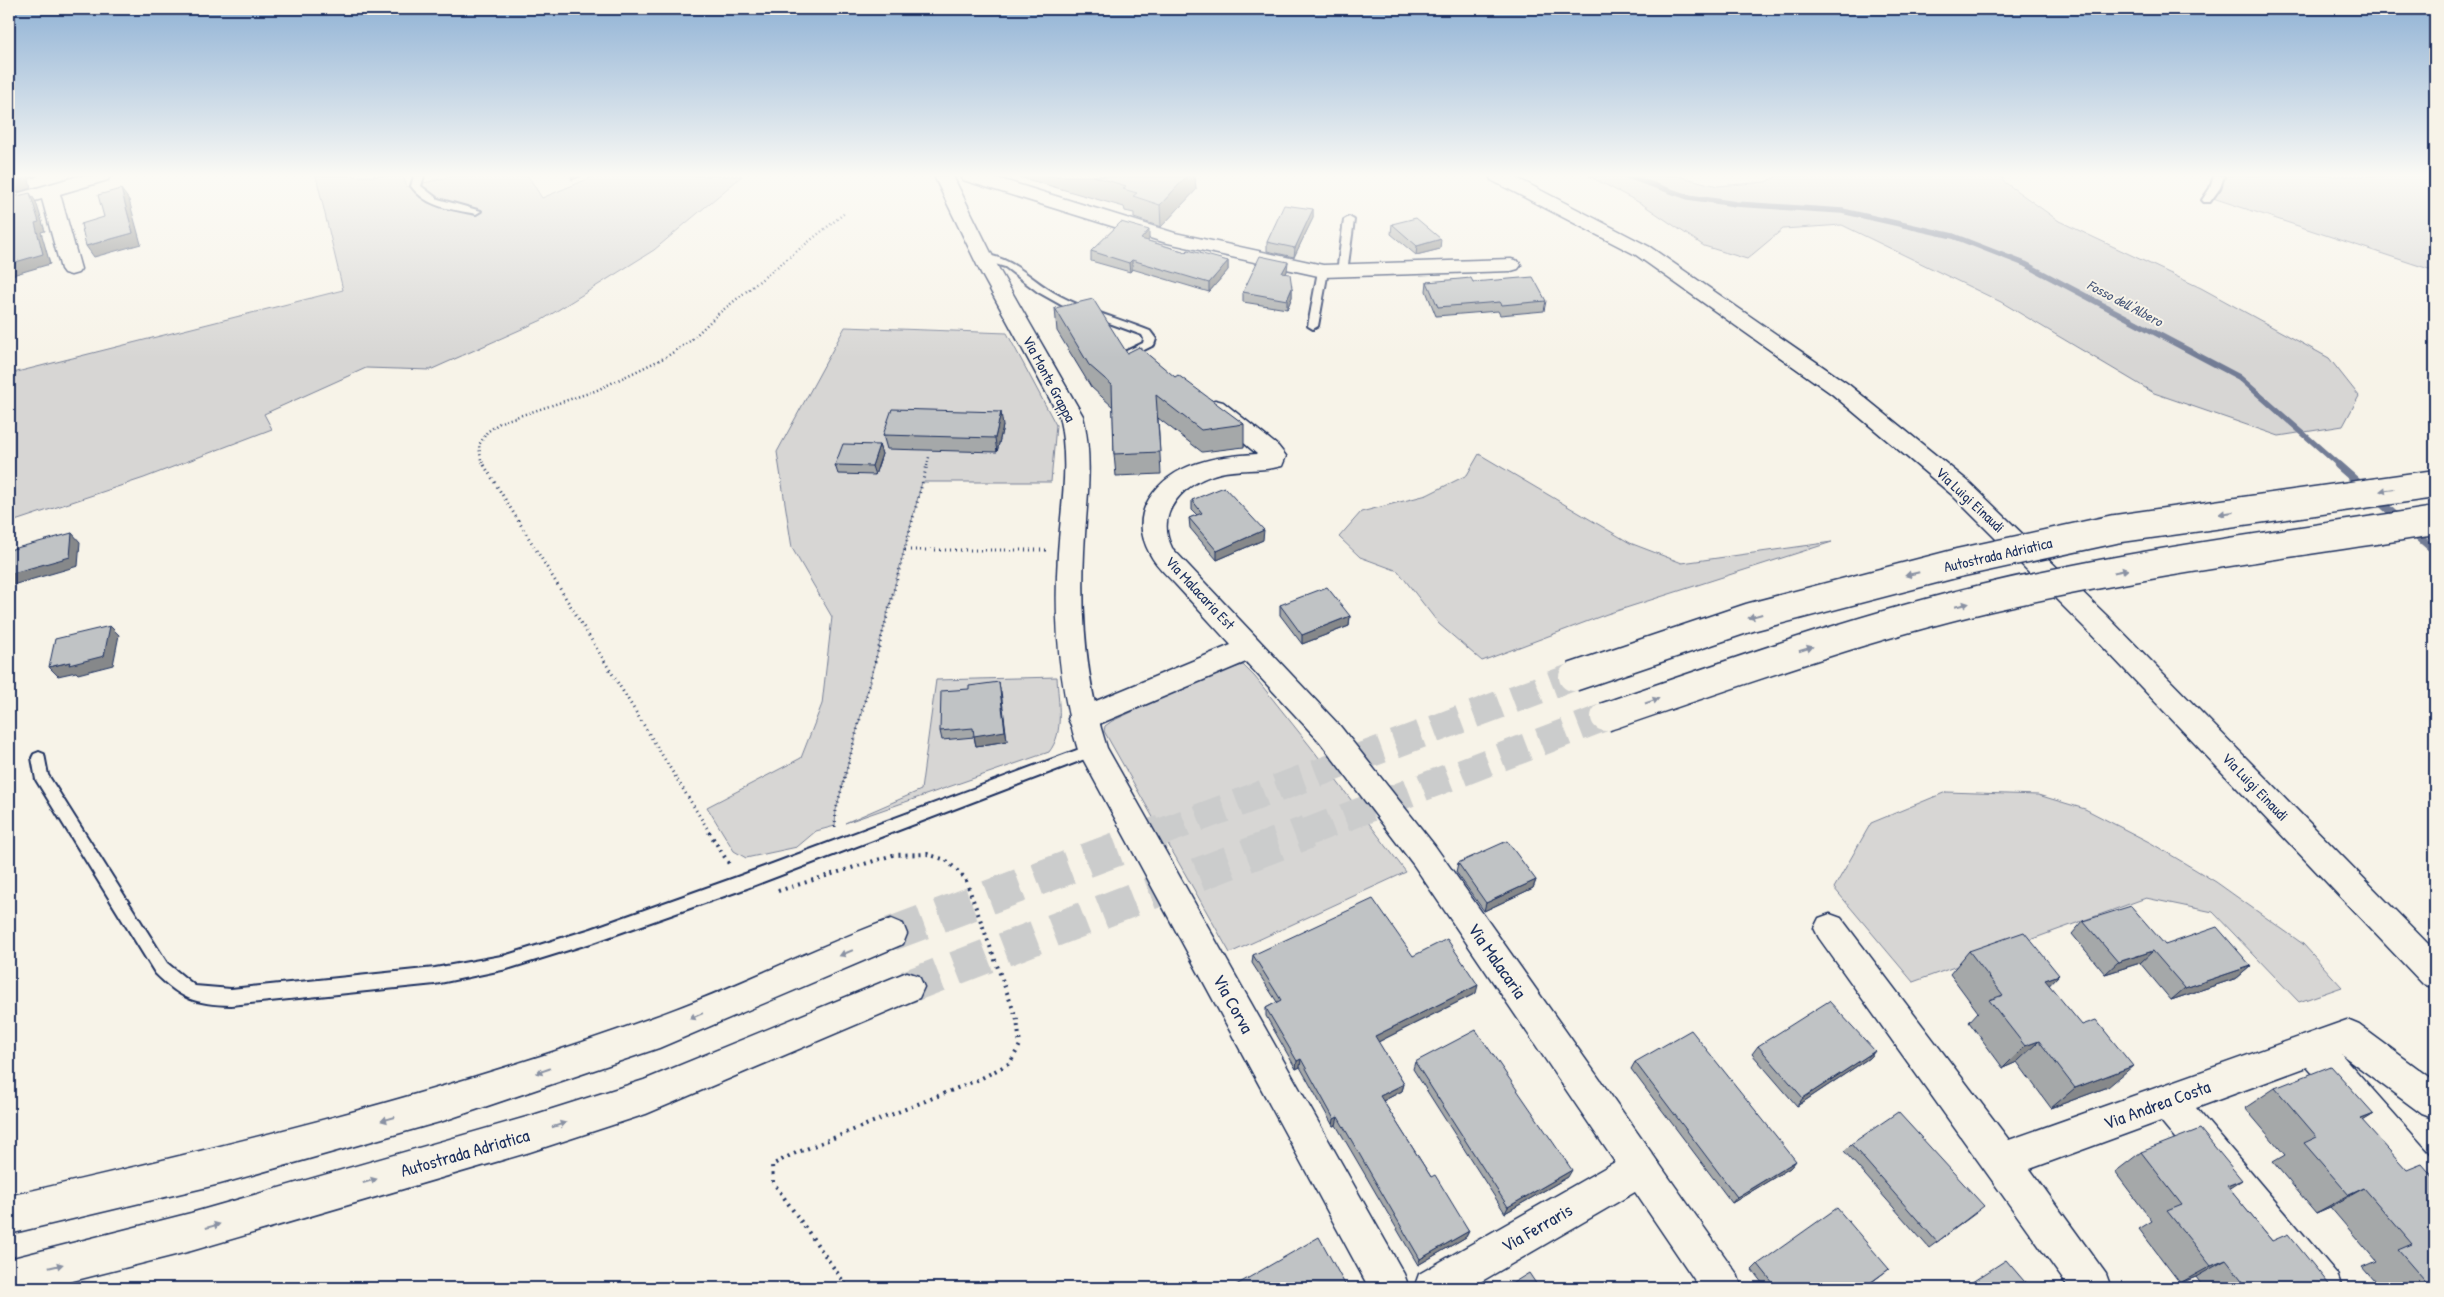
<svg xmlns="http://www.w3.org/2000/svg" width="2444" height="1297" font-family="'Patrick Hand',sans-serif">
  <rect width="100%" height="100%" fill="#f7f3e8"/>
  <filter id="ink" filterUnits="userSpaceOnUse"><feTurbulence type="fractalNoise" baseFrequency=".02" numOctaves="2"/><feDisplacementMap in="SourceGraphic" scale="10" xChannelSelector="R" yChannelSelector="G"/><feConvolveMatrix kernelMatrix="1 2 1 2 8 2 1 2 1" color-interpolation-filters="sRGB"/></filter>
  <g filter="url(#ink)">
    <g fill="#d7d6d4" stroke="#798299">
      <path d="M316 176H403L407 187 453 176H528L542 198 595 176H742L654 250 542 320 430 370 366 368 264 414 272 429 144 478 9 523V374L343 290Z"/>
      <path d="M1589 176H1677L1718 186 1765 182 1778 176H2002L2003 181 2059 221 2201 288 2329 358 2359 396 2343 426 2279 436 2154 393 2001 302 1842 225 1783 229 1747 259 1704 246 1642 204Z"/>
      <path d="M2227 176H2435V271L2213 198Z"/>
      <path d="M845 327 1007 333 1056 425 1051 482H922L836 810 835 826 816 831 797 847 746 858 734 851 707 807 801 758 822 704 832 617 792 548 777 452Z"/>
      <path d="M1479 454 1630 543 1682 563 1832 542 1607 614 1482 661 1439 624 1398 571 1360 557 1339 537 1361 512 1427 495 1467 475Z"/>
      <path d="M1243 665 1255 677 1310 746 1406 872 1230 953 1104 731 1105 726 1112 721 1217 673Z"/>
      <path d="M1057 677C1058 702 1065 732 1049 752L845 823 921 790 936 680Z"/>
      <path d="M1946 792 2038 795 2085 809 2151 843 2216 882 2303 944 2342 987 2299 1002 2213 912 2146 898 1913 982 1834 888 1871 823Z"/>
    </g>
    <g fill="none" stroke-linecap="round" stroke-linejoin="round">
      <path stroke="#727c95" stroke-width="5.5" d="M1627 176 1688 197 1736 204 1842 211 1953 236 2025 264 2239 377 2340 466"/>
      <g stroke="#727c95" stroke-width="8">
        <path d="M2338 465 2363 487"/>
        <path d="M2377 499 2400 520"/>
        <path d="M2412 531 2435 551"/>
      </g>
      <g stroke="#cbcccc" stroke-width="28" stroke-dasharray="28 14" stroke-linecap="butt">
        <path d="M1159 833 1573 677"/>
        <path d="M1305 833 1605 717"/>
      </g>
      <g stroke="#cbcccc" stroke-width="34" stroke-dasharray="34 18" stroke-linecap="butt">
        <path d="M891 934 1162 832"/>
        <path d="M907 987 1308 832"/>
      </g>
      <defs>
        <g id="lane">
          <path d="M414 176H424L421 186 438 199 481 211 476 214C452 209 427 208 411 186Z"/>
          <path d="M2214 176H2224L2220 188 2210 202H2204L2202 200 2210 188Z"/>
          <path d="M1349 217 1354 220 1347 272 1342 275 1337 272 1344 220Z"/>
          <path d="M983 254C1017 259 1031 281 1060 296 1088 311 1120 319 1150 331L1156 339 1154 345 1132 356H1124V352L1143 343 1144 339 1142 335 1063 306 1038 292 1005 267 979 259V255Z"/>
          <path d="M1323 268 1328 271 1318 326 1313 329 1308 326 1318 271Z"/>
          <path d="M1093 744 1098 746 1100 750 1098 754 747 888 591 943 507 969 435 984 231 1005C195 1004 181 999 155 973L36 780 32 758 34 754 39 752 44 754 48 775 167 963 195 986 231 989 435 968 507 955 591 929 737 877Z"/>
        </g>
        <g id="street">
          <path d="M78 176H110L108 180 60 194 81 269 78 273 71 275 64 273 61 269 42 199 9 208V196Z"/>
          <path d="M961 176H991L1175 233 1323 265 1511 259 1518 261 1521 265 1518 269 1511 271 1323 277 1163 242 963 180Z"/>
          <path d="M1215 400 1223 402 1278 446 1286 456 1282 466 1273 468C1255 471 1237 469 1220 473 1185 482 1154 511 1172 548L1340 726 1435 846 1737 1274 1742 1288H1700L1635 1192 1470 1288H1414L1419 1274 1615 1162 1413 864 1320 742 1246 662 1092 727 1082 730 1072 727 1068 719 1072 711 1231 645C1213 625 1195 606 1177 586 1168 576 1156 566 1150 554 1140 536 1138 517 1149 499 1172 462 1217 456 1257 454L1207 412 1203 407 1207 402Z"/>
          <path d="M1830 914 1841 918 2009 1140 2347 1020 2359 1025 2435 1081V1119L2422 1114 2341 1054 2435 1160V1206L2422 1201 2307 1067 2196 1108 2337 1274 2342 1288H2298L2161 1121 2030 1169 2106 1274 2111 1288H2069L1819 938 1814 928 1819 918Z"/>
        </g>
        <g id="secondary">
          <path d="M934 176H953L1001 273 1083 416C1094 462 1086 506 1084 552 1081 619 1086 684 1107 748L1404 1274 1409 1288H1369L1078 750C1058 685 1054 620 1058 553 1061 506 1070 463 1059 416L981 273Z"/>
          <path d="M1489 176H1513L1650 247 1848 384 1969 482 2107 616 2435 951V988L2423 984 2087 630 1951 494 1832 394 1636 255 1491 180Z"/>
        </g>
        <g id="highway">
          <path d="M891 919 903 924 907 934 903 944 659 1048 443 1121 220 1184 9 1234V1196C227 1146 444 1094 654 1017 735 988 811 949 891 919Z"/>
          <path d="M907 972 919 976 924 987 919 998 646 1114 530 1152 191 1251 45 1288H9V1259L191 1213 530 1116 644 1080Z"/>
        </g>
      </defs>
      <use href="#lane" stroke="#1b2f5e" stroke-width="4"/>
      <use href="#street" stroke="#1b2f5e" stroke-width="3"/>
      <use href="#secondary" stroke="#1b2f5e" stroke-width="3"/>
      <use href="#highway" stroke="#1b2f5e" stroke-width="3"/>
      <g stroke="#1b2f5e" stroke-width="2.5" stroke-dasharray="1 3" stroke-linecap="butt">
        <path d="M485 466 481 460 479 445 487 432 501 422 595 391 666 357 690 341 718 314 846 212"/>
        <path d="M927 466 929 457"/>
      </g>
      <g stroke="#1b2f5e" stroke-width="3" stroke-dasharray="1 4" stroke-linecap="butt">
        <path d="M484 465 710 833"/>
        <path d="M905 550H1048"/>
        <path d="M835 827 836 810 927 465"/>
      </g>
      <g stroke="#1b2f5e" stroke-width="4" stroke-dasharray="2 5" stroke-linecap="butt">
        <path d="M709 832 731 867"/>
        <path d="M778 891 893 855 927 854 946 860 965 878 1017 1020 1020 1045 1010 1063 980 1079 791 1155 772 1165 773 1182 848 1288"/>
      </g>
      <use href="#lane" fill="#f7f3e8" fill-rule="evenodd"/>
      <use href="#street" fill="#f7f3e8" fill-rule="evenodd"/>
      <use href="#secondary" fill="#f7f3e8" fill-rule="evenodd"/>
      <use href="#highway" fill="#f7f3e8" fill-rule="evenodd"/>
      <defs>
        <g id="highway-bridge">
          <path d="M1573 677 1751 617 1958 563 2115 529 2435 484"/>
          <path d="M1605 717C1731 674 1856 629 1986 598 2134 563 2285 544 2435 521"/>
        </g>
      </defs>
      <use href="#highway-bridge" stroke="#1b2f5e" stroke-width="31" stroke-linecap="butt"/>
      <use href="#highway-bridge" stroke="#f7f3e8" stroke-width="28"/>
    </g>
    <g fill="#a5a8a9" stroke="#1b2f5e">
      <path d="M1016 176H1195L1196 190 1161 227 1134 218V213L1125 211 1124 207Z"/>
      <path d="M1313 209V218L1294 257 1267 251V242Z"/>
      <path d="M1392 224 1440 249 1416 255 1391 234Z"/>
      <path d="M1149 240 1148 241 1186 252 1228 261V270L1209 292 1132 269 1130 272 1091 261V251Z"/>
      <path d="M1287 271 1286 274 1292 288V297L1287 309 1243 302V292Z"/>
      <path d="M1427 282H1473L1546 301 1544 311 1500 315 1498 311 1436 316 1426 291Z"/>
      <path d="M1055 308 1127 353 1175 377 1244 424V447L1202 452 1158 418 1161 474 1116 476 1114 454 1113 407 1091 387 1057 331Z"/>
      <path d="M1003 426 997 452 887 449 883 435Z"/>
      <path d="M879 445 882 454 875 475 838 474 835 465Z"/>
      <path d="M1192 500 1263 540 1217 560 1190 528 1189 518 1197 515 1192 510Z"/>
      <path d="M1280 605 1350 616 1349 626 1302 644 1280 615Z"/>
      <path d="M1001 691 1007 741 976 746 974 737 942 740 940 731Z"/>
      <path d="M1458 863 1536 880 1533 888 1484 911 1456 872Z"/>
      <path d="M2083 921 2165 945 2251 966 2237 978 2171 1000 2140 963 2105 974 2072 934Z"/>
      <path d="M1969 951 2059 975 2049 985 2108 1087 2051 1108 2017 1062 2003 1068 1969 1022 1978 1012 1950 974Z"/>
      <path d="M1253 955 1413 956 1476 993 1378 1042 1404 1084 1402 1091 1383 1101 1431 1177 1469 1231 1466 1237 1418 1265 1336 1125 1333 1126 1300 1067 1296 1069 1266 1016V1008L1277 1002 1252 963Z"/>
      <path d="M1758 1046 1875 1051 1869 1058 1797 1106 1752 1054Z"/>
      <path d="M1415 1062 1568 1177 1505 1213 1413 1069Z"/>
      <path d="M1635 1062 1796 1161 1790 1168 1732 1203 1631 1069Z"/>
      <path d="M2275 1088 2374 1114 2362 1121 2435 1288H2380L2362 1267 2376 1261 2330 1207 2316 1213 2273 1162 2285 1155 2245 1108Z"/>
      <path d="M1851 1144 1976 1213 1929 1248 1844 1151Z"/>
      <path d="M2141 1152 2229 1189 2272 1241 2332 1288H2204L2196 1277 2180 1283 2139 1229 2152 1221 2115 1172Z"/>
      <path d="M1758 1264 1889 1269 1864 1288H1766L1752 1270Z"/>
    </g>
    <g fill="#86888a" stroke="#1b2f5e">
      <path d="M24 176H38L29 179 31 188 9 195V184Z"/>
      <path d="M571 176H582L572 180Z"/>
      <path d="M1187 176H1195L1196 190 1161 227 1160 205Z"/>
      <path d="M121 189 129 200 141 244 94 257 86 246 133 233Z"/>
      <path d="M30 193 36 202 45 231 41 232 50 264 9 276V264Z"/>
      <path d="M1313 209V218L1294 257 1295 248Z"/>
      <path d="M1149 230V240L1141 248V239Z"/>
      <path d="M1441 239 1440 249 1416 255 1417 246Z"/>
      <path d="M1132 260V269L1130 272 1129 263Z"/>
      <path d="M1228 261V270L1209 292V283Z"/>
      <path d="M1288 262 1287 271 1282 283V273Z"/>
      <path d="M1292 288V297L1287 309V300Z"/>
      <path d="M1001 412 1003 426 997 452 995 438Z"/>
      <path d="M879 445 882 454 875 475 872 466Z"/>
      <path d="M1264 530 1263 540 1217 560V551Z"/>
      <path d="M72 533 80 542 78 566 9 586V574Z"/>
      <path d="M1350 616 1349 626 1302 644V635Z"/>
      <path d="M110 626 119 635 113 665 78 674 76 672 58 676 49 667 70 662Z"/>
      <path d="M999 682 1007 741 976 746 974 736Z"/>
      <path d="M1536 880 1533 888 1484 911 1486 903Z"/>
      <path d="M2153 951 2140 963 2105 974 2118 962Z"/>
      <path d="M2251 966 2237 978 2171 1000 2185 988Z"/>
      <path d="M2059 975 2037 998 2045 980Z"/>
      <path d="M1478 985 1476 993 1374 1044 1375 1036Z"/>
      <path d="M2039 1041 2017 1062 2003 1068 2025 1046Z"/>
      <path d="M1875 1051 1869 1058 1797 1106 1803 1098Z"/>
      <path d="M1301 1059 1300 1067 1296 1069 1297 1061Z"/>
      <path d="M2133 1066 2108 1087 2051 1108 2075 1088Z"/>
      <path d="M1404 1084 1402 1091 1379 1103 1380 1096Z"/>
      <path d="M2374 1114 2342 1134 2361 1119Z"/>
      <path d="M1338 1117 1336 1125 1333 1126 1334 1119Z"/>
      <path d="M1796 1161 1790 1168 1732 1203 1737 1197Z"/>
      <path d="M1572 1170 1568 1177 1505 1213 1508 1207Z"/>
      <path d="M2242 1180 2213 1199 2227 1186Z"/>
      <path d="M2364 1188 2330 1207 2316 1213 2349 1195Z"/>
      <path d="M1469 1231 1466 1237 1418 1265 1420 1259Z"/>
      <path d="M2226 1260 2196 1277 2180 1283 2211 1266Z"/>
    </g>
    <g fill="#c0c3c5" stroke="#1b2f5e">
      <path d="M9 176H24L25 178 9 184Z"/>
      <path d="M1093 176H1187L1160 205 1133 196 1137 193 1123 189 1126 186Z"/>
      <path d="M121 189 133 233 86 246 81 224 104 217 98 195Z"/>
      <path d="M30 193 39 222 35 223 43 254 9 264V198Z"/>
      <path d="M1284 205 1313 209 1295 248 1267 242Z"/>
      <path d="M1416 218 1441 239 1417 246 1392 224Z"/>
      <path d="M1121 222 1149 230 1141 239 1186 252 1188 250 1228 261 1209 283 1132 260 1129 263 1091 251Z"/>
      <path d="M1260 256 1288 262 1282 273 1290 274 1292 288 1287 300 1243 292Z"/>
      <path d="M1533 277 1546 301 1502 305 1500 302 1438 307 1427 282 1471 278 1473 282Z"/>
      <path d="M1093 299 1127 353 1139 347 1175 377 1178 375 1244 424 1201 430 1156 395 1160 452 1114 454 1112 385 1089 365 1055 308Z"/>
      <path d="M892 409 1001 412 995 438 883 435Z"/>
      <path d="M843 444 879 445 872 466 835 465Z"/>
      <path d="M1224 487 1264 530 1217 551 1189 518 1202 513 1192 500Z"/>
      <path d="M72 533 70 557 9 574V550Z"/>
      <path d="M1327 587 1350 616 1302 635 1280 605Z"/>
      <path d="M110 626 104 656 69 665 70 662 49 667 55 639Z"/>
      <path d="M999 682 1005 731 974 736 973 728 940 731 941 691 969 689V686Z"/>
      <path d="M1507 841 1536 880 1486 903 1458 863Z"/>
      <path d="M1373 899 1413 956 1447 939 1478 985 1375 1036 1404 1084 1380 1096 1431 1177 1435 1175 1469 1231 1420 1259 1338 1117 1334 1119 1301 1059 1297 1061 1266 1008 1281 1000 1253 955Z"/>
      <path d="M2131 906 2165 945 2217 927 2251 966 2185 988 2153 951 2118 962 2083 921Z"/>
      <path d="M2024 932 2059 975 2045 980 2082 1025 2096 1020 2133 1066 2075 1088 2039 1041 2025 1046 1989 1000 2003 995 1969 951Z"/>
      <path d="M1829 1001 1875 1051 1803 1098 1758 1046Z"/>
      <path d="M1476 1030 1572 1170 1508 1207 1415 1062Z"/>
      <path d="M1691 1030 1796 1161 1737 1197 1635 1062Z"/>
      <path d="M2331 1066 2374 1114 2361 1119 2407 1170 2422 1164 2435 1179V1288H2431L2398 1250 2412 1244 2364 1188 2349 1195 2304 1143 2317 1137 2275 1088Z"/>
      <path d="M1898 1112 1984 1206 1937 1242 1851 1144Z"/>
      <path d="M2200 1129 2242 1180 2227 1186 2272 1241 2288 1234 2332 1288H2248L2226 1260 2211 1266 2167 1211 2182 1205 2141 1152Z"/>
      <path d="M1837 1208 1889 1269 1863 1288H1777L1758 1264Z"/>
      <path d="M1319 1237 1347 1288H1231Z"/>
      <path d="M2006 1260 2030 1288H1963Z"/>
      <path d="M1529 1273 1539 1288H1505Z"/>
    </g>
    <defs><path id="oneway-solid" d="M-6-.8H1V-3.2L6.5 0L1 3.2V.8H-6Z" transform="scale(1.25)"/></defs>
    <g fill="#8991a3">
      <use href="#oneway-solid" transform="translate(2387 490) rotate(172)"/>
      <use href="#oneway-solid" transform="translate(2226 513) rotate(172)"/>
      <use href="#oneway-solid" transform="translate(2121 571) rotate(-11)"/>
      <use href="#oneway-solid" transform="translate(1912 574) rotate(166)"/>
      <use href="#oneway-solid" transform="translate(1962 605) rotate(-13)"/>
      <use href="#oneway-solid" transform="translate(1755 616) rotate(164)"/>
      <use href="#oneway-solid" transform="translate(1806 649) rotate(-18)"/>
      <use href="#oneway-solid" transform="translate(1652 701) rotate(-19)"/>
      <use href="#oneway-solid" transform="translate(846 953) rotate(157)"/>
      <use href="#oneway-solid" transform="translate(696 1016) rotate(157)"/>
      <use href="#oneway-solid" transform="translate(543 1071) rotate(161)"/>
      <use href="#oneway-solid" transform="translate(388 1119) rotate(164)"/>
      <use href="#oneway-solid" transform="translate(559 1125) rotate(-18)"/>
      <use href="#oneway-solid" transform="translate(370 1181) rotate(-16)"/>
      <use href="#oneway-solid" transform="translate(213 1226) rotate(-16)"/>
      <use href="#oneway-solid" transform="translate(56 1266) rotate(-14)"/>
    </g>
  </g>
  <linearGradient id="sky" x2="0" y2="1"><stop stop-color="#90b2d5"/><stop offset="0.49" stop-color="#fbfaf5"/><stop offset="1" stop-color="#fbfaf5" stop-opacity="0"/></linearGradient>
  <rect width="2444" height="358" fill="url(#sky)"/>
  <g text-anchor="middle" stroke-width="4" stroke-linejoin="round" paint-order="stroke">
    <g font-size="14" font-style="italic" fill="#465679" stroke="#f7f3e8">
      <text transform="translate(2125 303) rotate(28)" y="5">Fosso dell'Albero</text>
    </g>
    <g font-size="15" fill="#1b2f5e" stroke="#f7f3e8">
      <text transform="translate(1049 379) rotate(62)" y="5">Via Monte Grappa</text>
      <text transform="translate(1970 500) rotate(43)" y="5">Via Luigi Einaudi</text>
      <text transform="translate(1998 555) rotate(-13)" y="5">Autostrada Adriatica</text>
      <text transform="translate(1200 593) rotate(47)" y="5">Via Malacaria Est</text>
      <text transform="translate(2255 787) rotate(46)" y="5">Via Luigi Einaudi</text>
    </g>
    <g font-size="18" fill="#1b2f5e" stroke="#f7f3e8">
      <text transform="translate(1497 961) rotate(55)" y="6">Via Malacaria</text>
      <text transform="translate(1233 1004) rotate(61)" y="6">Via Corva</text>
      <text transform="translate(2157 1105) rotate(-20)" y="6">Via Andrea Costa</text>
      <text transform="translate(465 1153) rotate(-16)" y="6">Autostrada Adriatica</text>
      <text transform="translate(1537 1228) rotate(-30)" y="6">Via Ferraris</text>
    </g>
  </g>
  <rect width="2444" height="1297" fill="none" stroke="#f7f3e8" stroke-width="30"/>
  <rect x="15" y="15" width="2414" height="1267" fill="none" stroke="#1b2f5e" stroke-width="2" filter="url(#ink)"/>
</svg>
